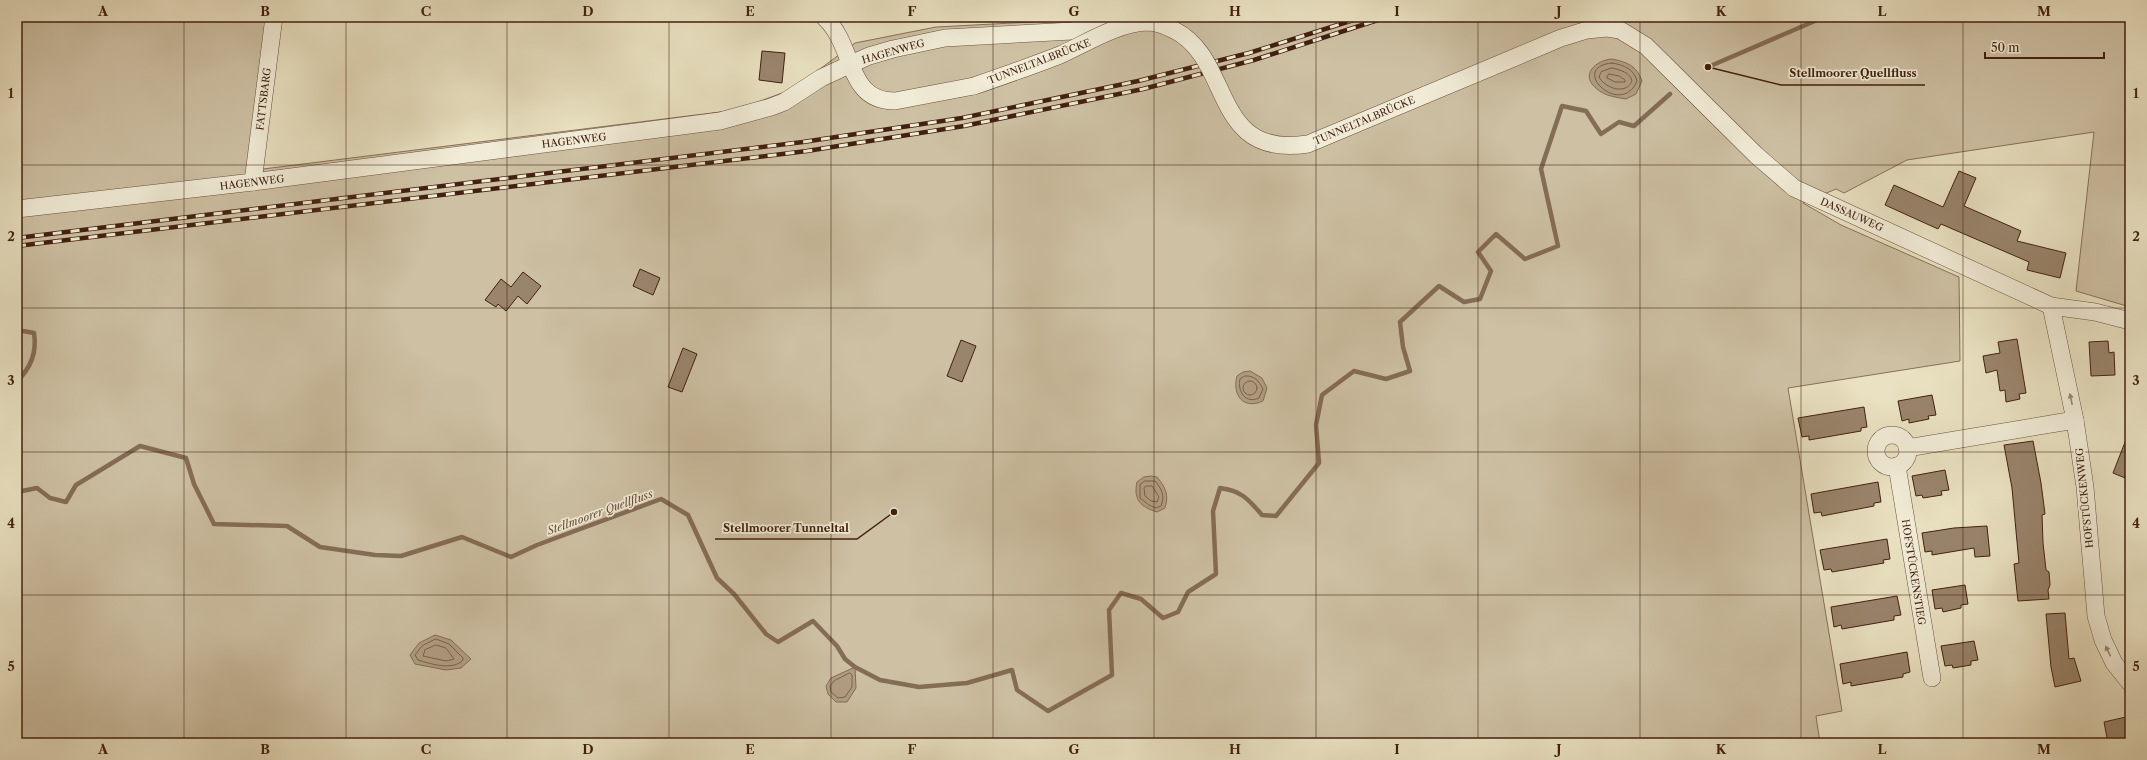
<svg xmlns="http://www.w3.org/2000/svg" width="2147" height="760" font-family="'Libre Caslon Text',serif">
  <rect width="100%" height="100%" fill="#e9e1c1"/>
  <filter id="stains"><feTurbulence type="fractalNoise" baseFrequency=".005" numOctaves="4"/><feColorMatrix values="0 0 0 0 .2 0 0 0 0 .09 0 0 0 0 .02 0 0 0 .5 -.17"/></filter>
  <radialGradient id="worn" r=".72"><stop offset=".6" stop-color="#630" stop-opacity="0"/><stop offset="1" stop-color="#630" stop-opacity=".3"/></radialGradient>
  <path fill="#cdc0a3" stroke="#887059" d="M17 17H268L263 169 736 110 793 89 855 43 936 27 1051 21 1052 17H2130V307L2076 291 2094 132 1907 160 1844 193 1836 189 1803 203 1841 225 1959 277 1960 361 1788 388 1842 711 1816 716 1820 743H17Z"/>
  <g fill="#b19f84" stroke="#856c55">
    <path d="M1612 59C1627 62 1637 66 1642 81L1636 94 1626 99C1615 97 1605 96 1597 89 1579 75 1596 60 1612 59Z"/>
    <path d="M1250 371 1262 378 1267 388 1263 401C1243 410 1232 395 1237 376L1243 372Z"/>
    <path d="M1151 476 1157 477C1166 488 1169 495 1165 508L1157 512C1141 507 1133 500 1137 482L1144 477Z"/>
    <path d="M435 635 451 640 471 659 461 668 446 670 415 664 410 655 419 643Z"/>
    <path d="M855 667 856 688 847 702H836L828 694 826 686 831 678Z"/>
  </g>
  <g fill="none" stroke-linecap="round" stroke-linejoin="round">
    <g stroke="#7a604a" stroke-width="1">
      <path d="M1612 63C1624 65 1634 69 1637 81 1621 119 1567 67 1612 63Z"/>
      <path d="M1612 68C1620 70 1630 72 1632 81 1626 95 1606 89 1599 77L1601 72Z"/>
      <path d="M1609 74 1619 76 1625 80V82H1615L1607 78Z"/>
      <path d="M1245 376C1254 375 1259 381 1263 389L1259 398C1246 404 1237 392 1240 379Z"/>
      <circle cx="1250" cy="388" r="7"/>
      <path d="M1145 481H1155C1162 489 1165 496 1161 506L1156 508 1149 505 1140 498V485Z"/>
      <path d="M1147 486H1152L1159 497 1157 502 1151 501 1145 496 1144 488Z"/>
      <path d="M436 639 449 644 463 658V660C453 671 431 664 418 660L415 655 422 646Z"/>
      <path d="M436 645 446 648 454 659 446 661 423 656 425 650Z"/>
      <path d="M850 673 852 675V687L845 697 838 698 831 692 830 686 834 681Z"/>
    </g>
    <g stroke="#856c55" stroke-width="4.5">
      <path d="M1708 67 1824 17"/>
      <path d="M17 330 34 333C37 352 31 368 17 381"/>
      <path d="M17 492 37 488 50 498 66 502 76 485 140 446 186 458 194 484 214 524 287 526 320 547 375 555 401 556 462 537 511 557 537 545 661 499 688 515 717 578 734 594 766 634 778 642 813 621 837 646 845 659 855 667 880 680 919 687 967 683 1012 670 1017 690 1048 711 1112 675 1109 610 1121 593 1141 599 1163 618 1178 612 1188 592 1216 574 1213 511 1220 488C1242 491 1248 499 1262 515L1276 516 1319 463 1316 425 1322 395 1354 371 1386 379 1410 371 1403 347 1400 322 1439 286 1464 302 1480 299 1491 271 1478 252 1496 234 1525 259 1558 246 1541 169 1562 106 1586 111 1601 134 1619 122 1634 126 1670 94"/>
    </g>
  </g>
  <g fill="#99846c" stroke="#43200f">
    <path d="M762 51 785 53 782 83 759 80Z"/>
    <path d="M1959 171 1976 178 1964 206 2021 231 2017 241 2066 253 2060 278 2027 270 2029 262 1941 224 1938 229 1885 205 1894 185 1943 207Z"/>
    <path d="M640 269 660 278 653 295 633 286Z"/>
    <path d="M523 272 541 286 527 304 518 296 506 311 498 304 496 307 485 300 501 279 511 287Z"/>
    <path d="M2017 339 2026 393 2019 394 2020 399 2006 402 2005 390 2000 391 1997 370 1986 373 1983 356 2000 353 1998 342Z"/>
    <path d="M961 340 976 346 962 382 947 376Z"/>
    <path d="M2108 341 2109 353 2114 352 2115 375 2091 376 2089 342Z"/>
    <path d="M683 348 697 354 682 392 668 387Z"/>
    <path d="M1932 395 1936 415 1928 416 1929 419 1909 423V419L1902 421 1898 401Z"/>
    <path d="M1864 407 1867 427 1861 428V431L1809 440V436L1802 437 1798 418Z"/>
    <path d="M2129 432H2130V480L2113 473Z"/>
    <path d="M2033 441 2041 483 2045 514 2042 515 2043 543 2046 570 2049 572 2050 585 2048 590 2049 599 2018 601 2014 564 2019 563 2012 488 2004 445Z"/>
    <path d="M1945 470 1949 490 1941 491 1942 495 1923 498 1922 495 1916 496 1912 476Z"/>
    <path d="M1878 482 1881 502 1874 503V506L1822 516 1821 512 1814 513 1811 494Z"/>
    <path d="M1987 526 1990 556 1975 557 1974 548 1932 555V551L1925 552 1922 533 1954 528Z"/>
    <path d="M1887 539 1890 559 1883 560 1884 563 1832 572 1831 569 1824 570 1820 550Z"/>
    <path d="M1965 585 1968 604 1961 605V608L1943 612 1942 608 1935 609 1932 590Z"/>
    <path d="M1897 596 1901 615 1894 616V620L1842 629 1841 625 1834 627 1831 607Z"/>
    <path d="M2065 613 2069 659 2074 658 2081 681 2055 687 2051 667 2046 614Z"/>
    <path d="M1974 641 1978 660 1971 661V665L1953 668 1952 665 1945 666 1941 646Z"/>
    <path d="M1907 652 1910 672 1903 674V677L1851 686V682L1843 684 1840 664Z"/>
    <path d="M2130 716V743H2108L2104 722Z"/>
  </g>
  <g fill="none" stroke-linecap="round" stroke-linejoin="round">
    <defs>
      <g id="minor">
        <path d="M824 17C856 46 845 101 895 101L974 86"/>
        <path d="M1425 95 1561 38 1587 30 1607 28 1620 30 1646 46 1756 155 1794 188 2051 306 2095 312 2130 321"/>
        <path d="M253 182 274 17"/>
        <path d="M17 209 253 182 720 121 771 107 784 102 821 78 851 64 869 56 893 49 945 38 1072 31 1113 17"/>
        <path d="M2051 306 2075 420 2085 487 2096 616 2103 640 2114 663 2130 683"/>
        <circle cx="1892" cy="451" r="16"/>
        <path d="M1907 448 2075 420"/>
        <path d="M1897 466 1932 678"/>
      </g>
    </defs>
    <use href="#minor" stroke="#6c503c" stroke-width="18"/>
    <use href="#minor" stroke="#f1ecd7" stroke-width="17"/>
    <defs>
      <g id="rail">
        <path d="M17 238 803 142 962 118 1138 81 1249 53 1363 17"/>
        <path d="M17 246 807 151 964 126 1143 89 1254 60 1387 17"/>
      </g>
    </defs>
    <use href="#rail" stroke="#43200f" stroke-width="4.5"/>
    <use href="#rail" stroke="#f1ecd7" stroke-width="3" stroke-dasharray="9" stroke-linecap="butt"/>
    <defs>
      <path id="minor-bridge" d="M974 86C1003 76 1032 66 1060 55 1087 43 1117 23 1148 22 1157 22 1166 26 1174 30 1234 60 1210 159 1308 144L1425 95"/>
    </defs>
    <use href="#minor-bridge" stroke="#6c503c" stroke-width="18" stroke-linecap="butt"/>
    <use href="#minor-bridge" stroke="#f1ecd7" stroke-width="17"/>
  </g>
  <defs><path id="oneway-solid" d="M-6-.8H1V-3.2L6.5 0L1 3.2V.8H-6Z"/></defs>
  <g fill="#9a8673">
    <use href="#oneway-solid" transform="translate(2071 399) rotate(-102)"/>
    <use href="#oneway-solid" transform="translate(2108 651) rotate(-116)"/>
  </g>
  <path fill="none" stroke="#43200f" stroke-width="1" stroke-opacity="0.55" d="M184 17V743M346 17V743M507 17V743M669 17V743M831 17V743M993 17V743M1154 17V743M1316 17V743M1478 17V743M1640 17V743M1801 17V743M1963 17V743M17 165H2130M17 308H2130M17 452H2130M17 595H2130"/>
  <g text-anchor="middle" stroke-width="3.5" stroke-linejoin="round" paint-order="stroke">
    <g font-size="10" fill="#43200f" stroke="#f1ecd7">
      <text transform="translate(893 51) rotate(-16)" y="4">HAGENWEG</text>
      <text transform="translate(1039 61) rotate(-21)" y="4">TUNNELTALBRÜCKE</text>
      <text transform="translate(263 99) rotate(-83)" y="4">FATTSBARG</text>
      <text transform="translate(1364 120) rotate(-23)" y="4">TUNNELTALBRÜCKE</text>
      <text transform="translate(574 140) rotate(-7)" y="4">HAGENWEG</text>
      <text transform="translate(252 182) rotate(-7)" y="4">HAGENWEG</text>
      <text transform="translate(1852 214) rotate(24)" y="4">DASSAUWEG</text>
      <text transform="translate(2084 498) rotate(-96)" y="4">HOFSTÜCKENWEG</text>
      <text transform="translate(1914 572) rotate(81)" y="4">HOFSTÜCKENSTIEG</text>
    </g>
    <g font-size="11" font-style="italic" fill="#6a4c38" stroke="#f1ecd7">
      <text transform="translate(600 512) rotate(-20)" y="4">Stellmoorer Quellfluss</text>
    </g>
  </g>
  <path fill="none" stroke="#43200f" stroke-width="1.5" d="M1708 67L1781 85H1925M894 512L857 539H715"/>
  <g fill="#43200f" stroke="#f1ecd7" stroke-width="1.5">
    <circle cx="1708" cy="67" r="4"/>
    <circle cx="894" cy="512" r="4"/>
  </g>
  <g font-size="11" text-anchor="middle" font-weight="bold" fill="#43200f" stroke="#f1ecd7" stroke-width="3.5" stroke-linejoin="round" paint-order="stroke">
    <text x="1853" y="77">Stellmoorer Quellfluss</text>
    <text x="786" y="532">Stellmoorer Tunneltal</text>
  </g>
  <rect width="2147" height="760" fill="none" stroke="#e9e1c1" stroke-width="44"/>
  <path d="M1985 52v6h119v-6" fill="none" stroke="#43200f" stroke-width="2"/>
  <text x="1991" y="52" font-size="12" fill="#43200f" stroke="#f1ecd7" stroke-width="3" paint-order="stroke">50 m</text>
  <rect x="22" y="22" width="2103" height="716" fill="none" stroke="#43200f" stroke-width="1.5"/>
  <g font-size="13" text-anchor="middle" font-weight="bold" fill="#43200f">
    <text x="103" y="16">A</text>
    <text x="265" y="16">B</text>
    <text x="426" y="16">C</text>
    <text x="588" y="16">D</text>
    <text x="750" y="16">E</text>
    <text x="912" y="16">F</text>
    <text x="1074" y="16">G</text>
    <text x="1235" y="16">H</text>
    <text x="1397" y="16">I</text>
    <text x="1559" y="16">J</text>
    <text x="1721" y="16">K</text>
    <text x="1882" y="16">L</text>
    <text x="2044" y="16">M</text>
    <text x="11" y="98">1</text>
    <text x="2136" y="98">1</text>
    <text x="11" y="241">2</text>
    <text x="2136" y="241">2</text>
    <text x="11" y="385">3</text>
    <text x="2136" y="385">3</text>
    <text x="11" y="528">4</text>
    <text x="2136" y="528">4</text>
    <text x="11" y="671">5</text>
    <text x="2136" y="671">5</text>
    <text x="103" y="754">A</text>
    <text x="265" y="754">B</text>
    <text x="426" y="754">C</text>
    <text x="588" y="754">D</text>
    <text x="750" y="754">E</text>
    <text x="912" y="754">F</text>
    <text x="1074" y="754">G</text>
    <text x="1235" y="754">H</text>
    <text x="1397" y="754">I</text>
    <text x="1559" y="754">J</text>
    <text x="1721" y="754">K</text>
    <text x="1882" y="754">L</text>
    <text x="2044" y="754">M</text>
  </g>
  <rect width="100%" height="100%" filter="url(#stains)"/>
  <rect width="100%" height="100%" fill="url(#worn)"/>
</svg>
